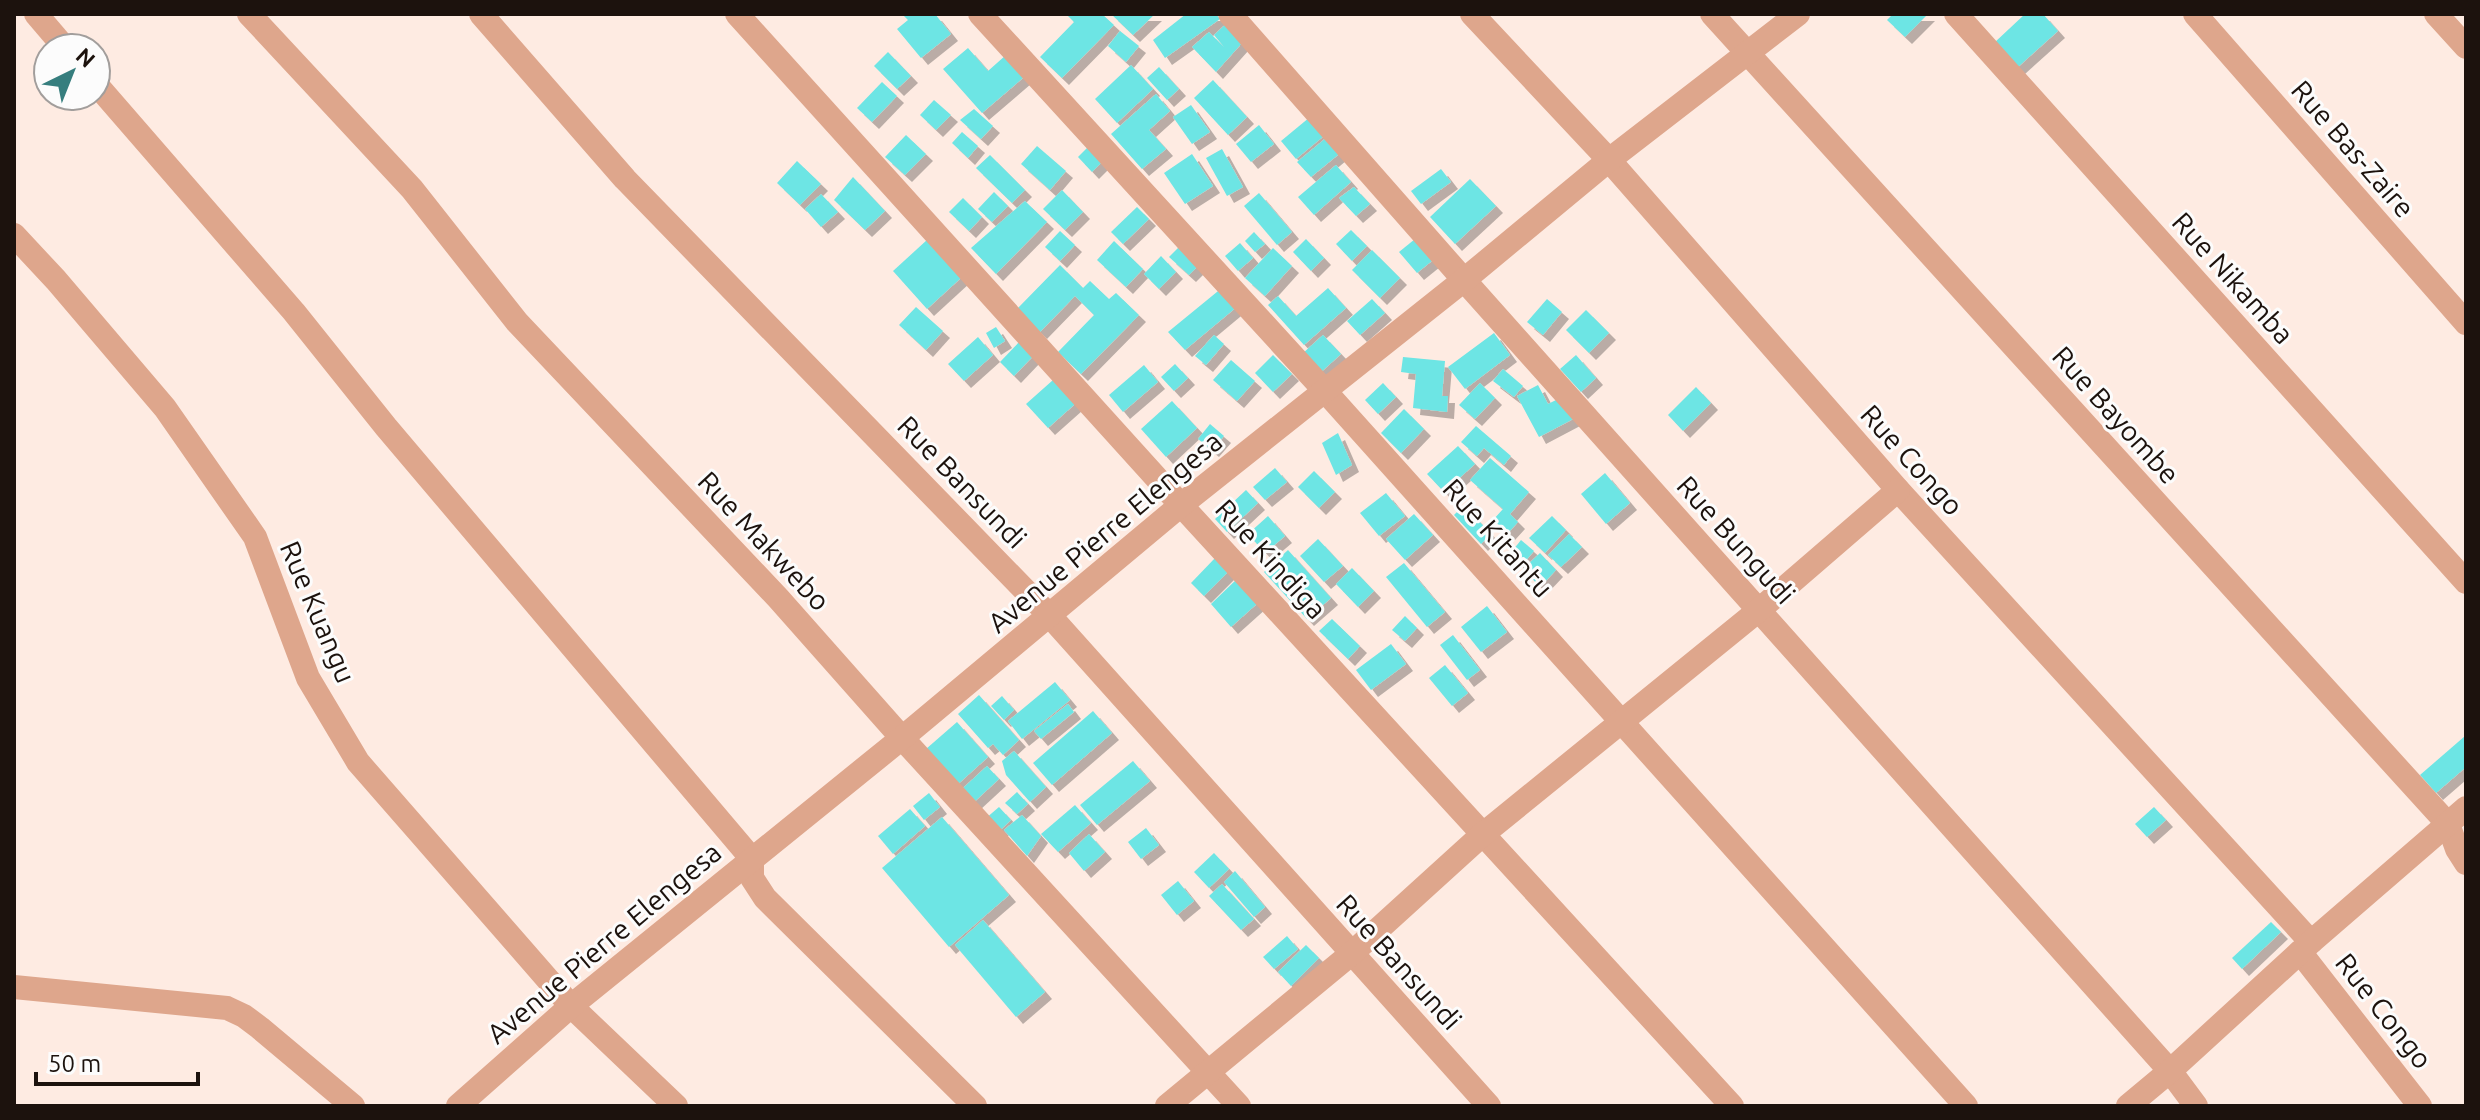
<svg xmlns="http://www.w3.org/2000/svg" width="2480" height="1120" font-family="Ubuntu,sans-serif">
  <defs>
    <filter id="shadow"><feDropShadow dx="7" dy="7" stdDeviation="0" flood-color="#0004"/></filter>
  </defs>
  <rect width="100%" height="100%" fill="#feebe2"/>
  <g fill="#6de5e4" filter="url(#shadow)">
    <path d="M902 14H935L951 34 921 58 897 29 908 20Z"/>
    <path d="M1066 14H1102L1114 25 1062 78 1040 57 1074 22Z"/>
    <path d="M1111 14H1155L1133 35Z"/>
    <path d="M1186 14H1216L1220 19 1165 58 1153 40Z"/>
    <path d="M1893 14H1928L1905 37 1887 20Z"/>
    <path d="M2025 14H2043L2058 31 2018 67 1994 43Z"/>
    <path d="M1226 24 1242 43 1216 72 1192 47 1209 32 1224 47 1214 35Z"/>
    <path d="M1120 31 1139 46 1126 62 1108 46Z"/>
    <path d="M968 48 988 71 1006 55 1024 77 982 113 943 69Z"/>
    <path d="M888 52 911 76 897 89 874 66Z"/>
    <path d="M1131 65 1153 89 1117 123 1095 99Z"/>
    <path d="M1159 67 1179 89 1167 100 1147 78Z"/>
    <path d="M1213 80 1247 117 1228 135 1194 98Z"/>
    <path d="M882 82 897 96 872 122 857 108Z"/>
    <path d="M1156 94 1170 111 1149 130 1166 149 1142 169 1111 134Z"/>
    <path d="M934 100 951 115 936 130 920 115Z"/>
    <path d="M1191 105 1210 132 1192 144 1173 117Z"/>
    <path d="M974 109 993 126 981 139 960 120Z"/>
    <path d="M1310 117 1325 135 1296 159 1281 141Z"/>
    <path d="M1259 125 1274 144 1251 162 1236 144Z"/>
    <path d="M962 132 978 146 968 158 952 143Z"/>
    <path d="M906 135 926 154 905 175 885 157Z"/>
    <path d="M1326 138 1339 154 1311 177 1297 162Z"/>
    <path d="M1091 144 1105 159 1092 172 1078 157Z"/>
    <path d="M1037 146 1066 171 1050 190 1021 164Z"/>
    <path d="M1222 149 1243 187 1227 196 1206 158Z"/>
    <path d="M1192 154 1213 186 1185 204 1164 173Z"/>
    <path d="M990 155 1025 190 1012 203 976 168Z"/>
    <path d="M797 161 821 184 800 205 777 183Z"/>
    <path d="M1336 165 1351 182 1314 215 1298 197Z"/>
    <path d="M1441 169 1451 182 1421 204 1411 191Z"/>
    <path d="M853 177 885 211 865 230 834 200Z"/>
    <path d="M1470 179 1496 206 1455 244 1430 217Z"/>
    <path d="M1354 187 1370 204 1356 216 1339 198Z"/>
    <path d="M1062 190 1083 212 1065 230 1043 209Z"/>
    <path d="M994 192 1008 206 992 222 978 209Z"/>
    <path d="M1259 193 1292 232 1277 245 1244 206Z"/>
    <path d="M821 194 838 212 821 227 805 209Z"/>
    <path d="M963 198 982 217 969 231 949 212Z"/>
    <path d="M1025 201 1047 222 996 274 971 248Z"/>
    <path d="M1137 207 1149 219 1123 244 1111 232Z"/>
    <path d="M1351 230 1367 246 1352 261 1336 244Z"/>
    <path d="M1060 231 1075 245 1060 261 1045 247Z"/>
    <path d="M1254 232 1265 244 1255 252 1245 241Z"/>
    <path d="M928 239 963 276 927 309 893 271Z"/>
    <path d="M1306 239 1324 258 1311 271 1293 252Z"/>
    <path d="M1415 239 1433 260 1417 273 1399 252Z"/>
    <path d="M1114 241 1143 269 1126 287 1097 260Z"/>
    <path d="M1240 243 1253 258 1238 271 1225 256Z"/>
    <path d="M1181 245 1200 264 1189 275 1169 257Z"/>
    <path d="M1273 248 1292 266 1265 296 1245 278Z"/>
    <path d="M1372 250 1400 278 1380 298 1352 270Z"/>
    <path d="M1161 256 1176 272 1159 289 1144 274Z"/>
    <path d="M1060 265 1083 288 1090 281 1109 299 1116 293 1139 315 1081 374 1058 352 1094 315 1075 296 1040 332 1017 309Z"/>
    <path d="M1223 287 1239 305 1185 350 1168 332Z"/>
    <path d="M1328 288 1346 308 1304 345 1268 305 1278 296 1296 316Z"/>
    <path d="M1372 299 1385 313 1360 335 1347 321Z"/>
    <path d="M1547 299 1562 312 1543 335 1527 322Z"/>
    <path d="M916 307 943 331 926 350 899 325Z"/>
    <path d="M1586 310 1609 333 1589 353 1566 330Z"/>
    <path d="M996 327 1005 341 994 348 986 333Z"/>
    <path d="M1494 333 1510 355 1465 389 1448 367Z"/>
    <path d="M1214 335 1224 344 1206 365 1195 356Z"/>
    <path d="M1323 335 1341 354 1320 373 1302 354Z"/>
    <path d="M978 337 993 355 964 381 948 364Z"/>
    <path d="M1021 340 1035 354 1014 376 1000 362Z"/>
    <path d="M1273 355 1292 374 1273 392 1255 373Z"/>
    <path d="M1576 355 1596 378 1581 392 1560 369Z"/>
    <path d="M1403 357 1445 361 1442 396H1448L1447 412 1413 408 1416 374 1401 372Z"/>
    <path d="M1231 360 1255 381 1237 401 1213 380Z"/>
    <path d="M1175 364 1188 378 1174 391 1161 377Z"/>
    <path d="M1144 365 1158 382 1123 412 1109 395Z"/>
    <path d="M1503 369 1523 386 1514 397 1493 381Z"/>
    <path d="M1053 380 1075 404 1048 428 1026 404Z"/>
    <path d="M1383 383 1396 397 1378 414 1365 400Z"/>
    <path d="M1480 383 1495 398 1475 419 1459 405Z"/>
    <path d="M1538 385 1548 404 1564 396 1575 418 1539 437 1517 396Z"/>
    <path d="M1696 387 1711 403 1683 431 1668 415Z"/>
    <path d="M1172 401 1197 428 1166 457 1141 429Z"/>
    <path d="M1404 409 1424 429 1401 453 1381 433Z"/>
    <path d="M1210 424 1224 436 1212 450 1198 439Z"/>
    <path d="M1476 426 1511 456 1504 465 1484 448 1477 456 1461 442Z"/>
    <path d="M1338 433 1352 465 1336 475 1322 443Z"/>
    <path d="M1458 446 1475 464 1444 492 1427 474Z"/>
    <path d="M1490 458 1529 492 1510 514 1518 522 1508 533 1493 520 1503 509 1470 480Z"/>
    <path d="M1275 468 1287 482 1265 500 1253 487Z"/>
    <path d="M1314 471 1335 492 1319 508 1298 487Z"/>
    <path d="M1605 473 1630 503 1606 524 1581 494Z"/>
    <path d="M1246 490 1258 503 1227 532 1215 519Z"/>
    <path d="M1386 493 1405 516 1379 536 1360 513Z"/>
    <path d="M1464 505 1491 534 1481 544 1454 515Z"/>
    <path d="M1414 514 1433 535 1405 560 1386 539Z"/>
    <path d="M1268 516 1285 536 1265 553 1248 534Z"/>
    <path d="M1552 516 1566 530 1545 553 1529 538Z"/>
    <path d="M1569 534 1582 547 1561 567 1548 555Z"/>
    <path d="M1318 539 1343 566 1324 582 1300 556Z"/>
    <path d="M1521 540 1534 551 1522 565 1509 555Z"/>
    <path d="M1288 550 1331 598 1307 619 1264 572Z"/>
    <path d="M1540 553 1556 570 1540 587 1523 569Z"/>
    <path d="M1216 557 1230 570 1204 596 1191 583Z"/>
    <path d="M1404 563 1445 612 1427 627 1386 577Z"/>
    <path d="M1352 568 1374 591 1358 607 1336 584Z"/>
    <path d="M1239 577 1260 601 1231 627 1211 604Z"/>
    <path d="M1487 606 1507 632 1481 652 1461 627Z"/>
    <path d="M1405 616 1417 628 1405 641 1392 630Z"/>
    <path d="M1332 619 1360 646 1348 659 1319 631Z"/>
    <path d="M1453 635 1480 670 1467 680 1440 645Z"/>
    <path d="M1391 644 1406 664 1371 690 1356 670Z"/>
    <path d="M1445 665 1468 693 1452 706 1429 678Z"/>
    <path d="M1055 682 1070 700 1022 739 1008 721Z"/>
    <path d="M979 695 1019 740 1003 755 993 744 988 748 958 714Z"/>
    <path d="M1002 696 1014 710 1004 720 991 706Z"/>
    <path d="M1068 704 1074 712 1041 739 1034 731Z"/>
    <path d="M1093 711 1112 733 1052 785 1033 763Z"/>
    <path d="M957 722 988 757 957 785 926 749Z"/>
    <path d="M2465 736 2466 767 2436 793 2420 775Z"/>
    <path d="M1014 751 1046 787 1030 802 1006 775 1002 761Z"/>
    <path d="M1133 761 1150 781 1097 825 1080 805Z"/>
    <path d="M987 766 999 779 973 803 961 790Z"/>
    <path d="M1017 792 1028 804 1017 814 1005 803Z"/>
    <path d="M929 793 940 807 924 820 913 806Z"/>
    <path d="M1075 805 1091 823 1058 852 1041 834Z"/>
    <path d="M999 807 1011 820 997 833 985 819Z"/>
    <path d="M2154 807 2166 820 2147 837 2135 824Z"/>
    <path d="M910 809 925 826 893 854 878 836Z"/>
    <path d="M1022 815 1041 836 1027 856 1004 830Z"/>
    <path d="M942 817 1009 895 949 947 882 868Z"/>
    <path d="M1146 828 1159 845 1141 859 1128 842Z"/>
    <path d="M1089 834 1105 852 1084 871 1069 853Z"/>
    <path d="M1214 853 1229 869 1209 888 1194 872Z"/>
    <path d="M1235 871 1265 907 1254 917 1224 882Z"/>
    <path d="M1178 881 1194 901 1177 915 1161 895Z"/>
    <path d="M1222 884 1254 919 1241 930 1209 896Z"/>
    <path d="M983 920 1045 992 1016 1017 955 945Z"/>
    <path d="M2271 922 2281 932 2242 969 2232 958Z"/>
    <path d="M1287 936 1298 949 1274 969 1263 957Z"/>
    <path d="M1306 945 1319 958 1291 986 1278 972Z"/>
  </g>
  <g fill="none" stroke-linecap="round" stroke-linejoin="round">
    <g stroke="#dea68c" stroke-width="24">
      <path d="M36 14 65 48"/>
      <path d="M249 14 412 189 517 322 778 598 902 738 1239 1106"/>
      <path d="M481 14 625 179 1050 616 1489 1106"/>
      <path d="M737 14 1181 505 1732 1106"/>
      <path d="M980 14 1325 391 1966 1106"/>
      <path d="M1230 14 1464 280 2170 1071 2196 1106"/>
      <path d="M1472 14 1609 160 1898 490 2311 942"/>
      <path d="M1712 14 2448 824 2457 849 2466 863"/>
      <path d="M1956 14 2466 582"/>
      <path d="M2195 14 2466 323"/>
      <path d="M2436 14 2466 47"/>
      <path d="M96 84 294 312 386 427 752 859V878L765 898 975 1106"/>
      <path d="M14 235 56 280 165 408 255 537 308 678 358 762 571 1006 676 1106"/>
      <path d="M2300 952 2420 1106"/>
      <path d="M14 987 227 1008 244 1016 260 1028 353 1106"/>
      <path d="M458 1106 571 1006 902 738 1181 505 1464 280 1609 160 1798 14"/>
      <path d="M1167 1106 1351 954 1482 835 1759 610 1898 490"/>
      <path d="M2128 1106 2170 1071 2311 942 2466 808"/>
    </g>
  </g>
  <g text-anchor="middle" stroke-width="6" stroke-linejoin="round" paint-order="stroke">
    <g font-size="28" fill="#1c120d" stroke="#fcfcfc">
      <text transform="translate(2353 149) rotate(49)" y="10">Rue Bas-Zaire</text>
      <text transform="translate(2233 278) rotate(48)" y="10">Rue Nikamba</text>
      <text transform="translate(2116 415) rotate(48)" y="10">Rue Bayombe</text>
      <text transform="translate(1912 460) rotate(48)" y="10">Rue Congo</text>
      <text transform="translate(962 482) rotate(46)" y="10">Rue Bansundi</text>
      <text transform="translate(1105 532) rotate(-40)" y="10">Avenue Pierre Elengesa</text>
      <text transform="translate(1498 538) rotate(48)" y="10">Rue Kitantu</text>
      <text transform="translate(1736 540) rotate(48)" y="10">Rue Bungudi</text>
      <text transform="translate(764 541) rotate(47)" y="10">Rue Makwebo</text>
      <text transform="translate(1271 559) rotate(48)" y="10">Rue Kindiga</text>
      <text transform="translate(318 612) rotate(67)" y="10">Rue Kuangu</text>
      <text transform="translate(604 943) rotate(-40)" y="10">Avenue Pierre Elengesa</text>
      <text transform="translate(1399 962) rotate(48)" y="10">Rue Bansundi</text>
      <text transform="translate(2384 1011) rotate(52)" y="10">Rue Congo</text>
    </g>
  </g>
  <rect width="2480" height="1120" fill="none" stroke="#1c120d" stroke-width="32"/>
  <g transform="translate(72 72) rotate(43)"><circle r="38" fill="#fcfcfc" stroke="#a29e9c" stroke-width="2"/>
  <path d="M0-6L14 30L0 20L-14 30Z" fill="#367e7e"/>
  <text y="-12" font-size="22" font-weight="bold" text-anchor="middle" fill="#1c120d">N</text>
  </g>
  <path d="M36 1072v12h162v-12" fill="none" stroke="#1c120d" stroke-width="4"/>
  <text x="48" y="1072" font-size="24" fill="#1c120d" stroke="#fcfcfc" stroke-width="6" paint-order="stroke">50 m</text>
</svg>
